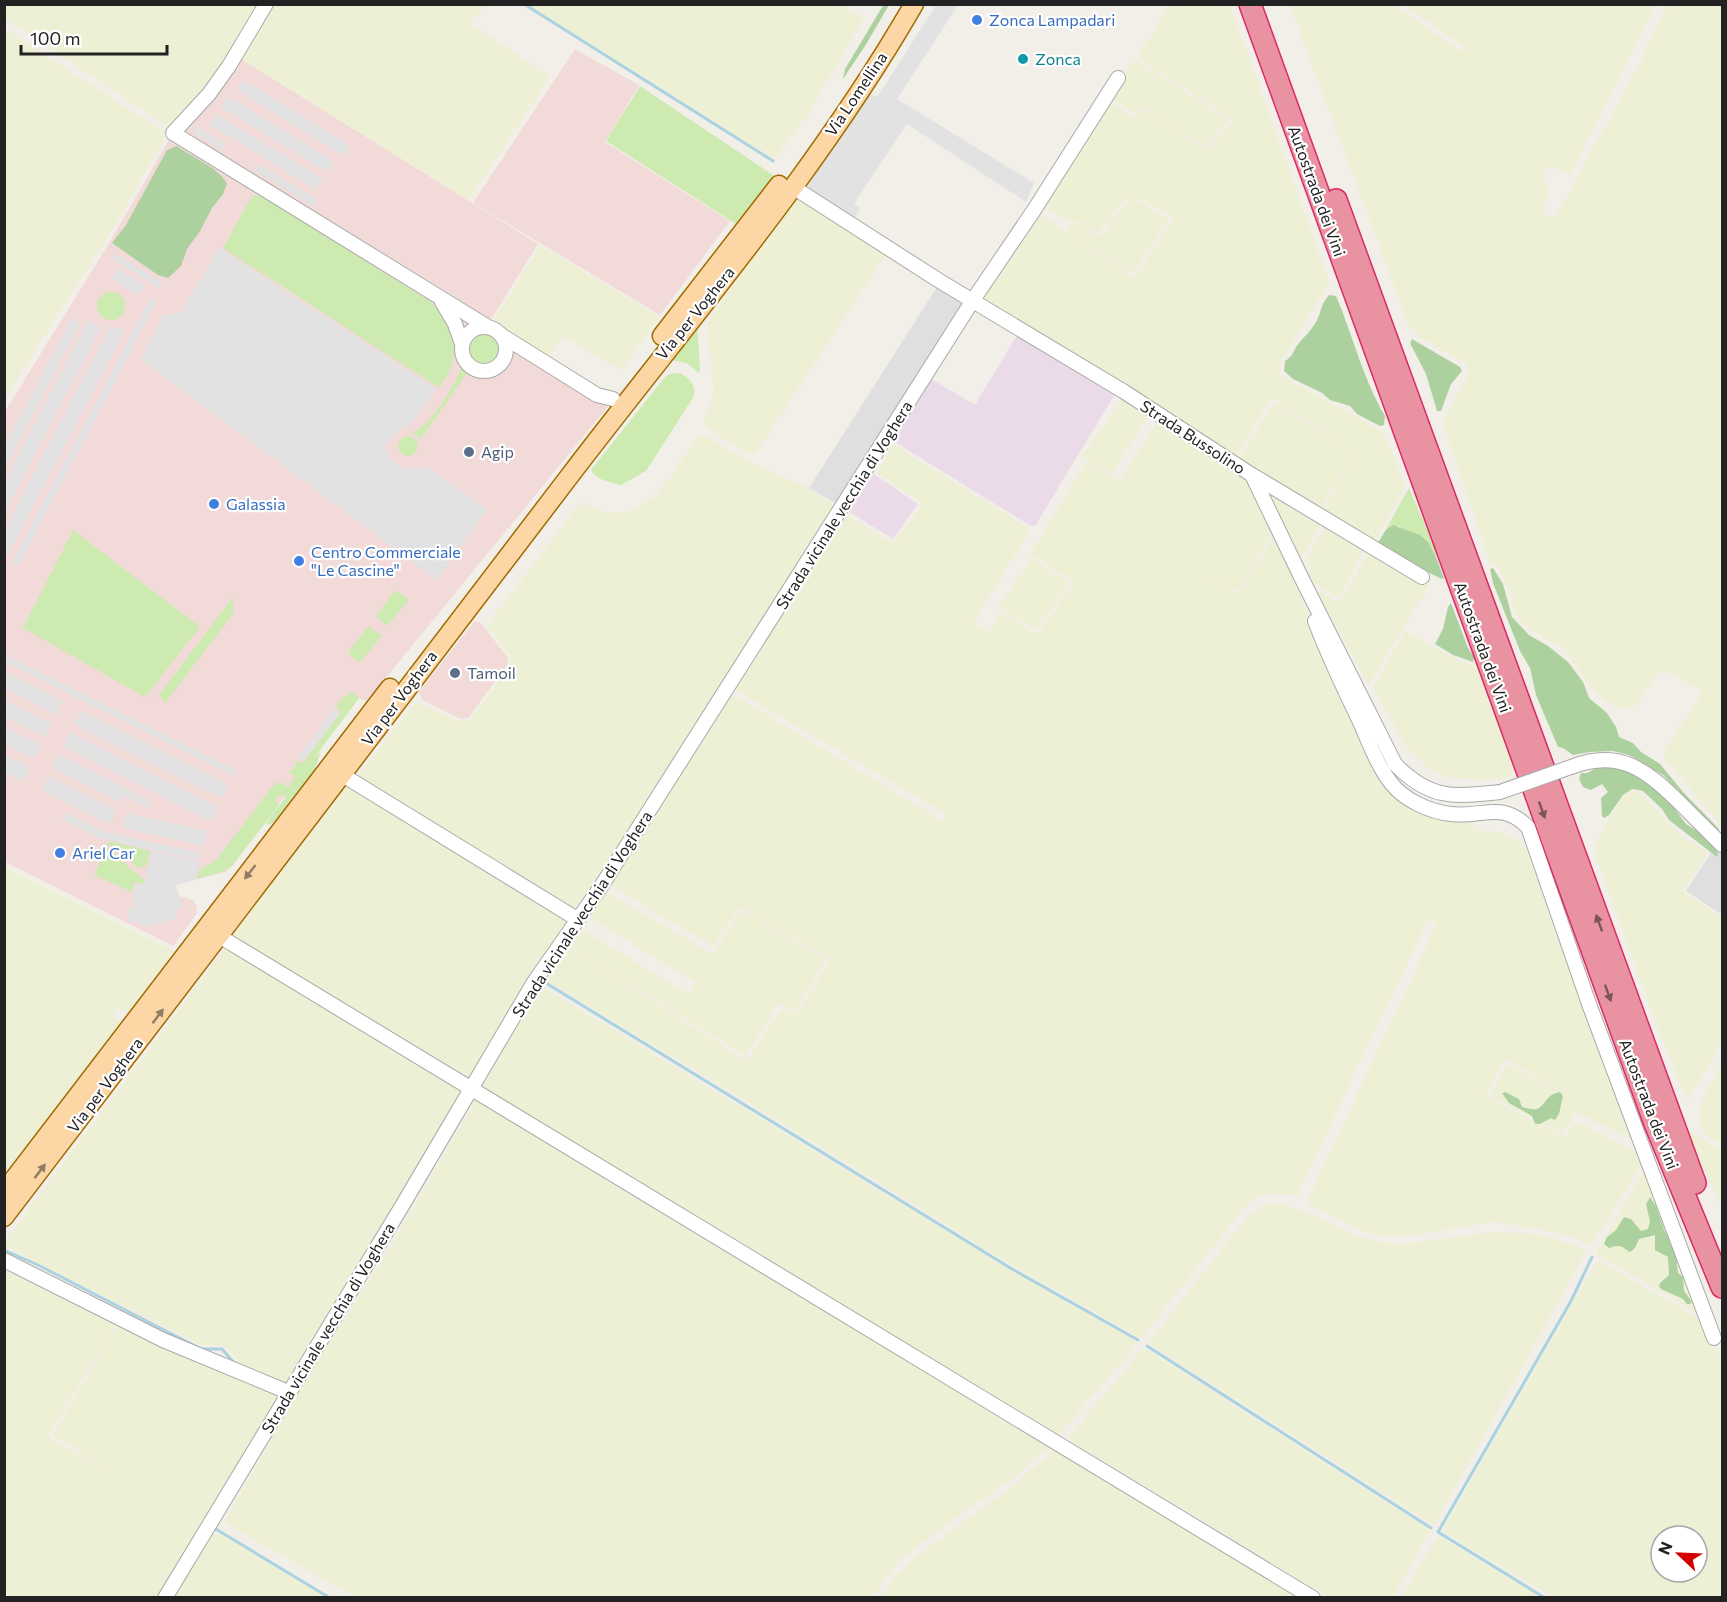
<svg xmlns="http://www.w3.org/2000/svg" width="1727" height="1602" font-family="Commissioner,sans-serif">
  <rect width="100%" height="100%" fill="#f2efe9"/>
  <g fill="#e0dfdf">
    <path d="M939 284 965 300 840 506 809 488Z"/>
    <path d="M1717 847 1722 848V915L1686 891 1711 853Z"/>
  </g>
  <g fill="#f2dad9">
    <path d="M575 49 639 85 605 142 730 221 660 315 473 203Z"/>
    <path d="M238 57 538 244 492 318H487L451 294 182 130Z"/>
    <path d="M173 133 609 405 367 701 359 698 232 866 225 872 176 885 179 896 193 900 196 905 197 913 173 946 5 862 4 413 108 245Z"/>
    <path d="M474 622H480L508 658V664L468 718 461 719 422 700 419 692Z"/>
  </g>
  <g fill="#ebdbe8">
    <path d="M1019 332 1117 391 1035 526H1031L893 441 892 437 930 378 975 405Z"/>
    <path d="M871 472 918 504 893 539 846 510Z"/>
  </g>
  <g fill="#eef0d5" fill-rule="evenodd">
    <path d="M4 5H262L227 63 175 125 168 127 5 18Z"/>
    <path d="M269 5H485L472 21 473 25 549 76V79L468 200 238 57Z"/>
    <path d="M841 5 862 17 863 20 805 119 775 158 769 156 528 5Z"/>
    <path d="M1170 5H1230L1329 281 1328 285 1277 367V370L1283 377 1384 433 1386 437 1405 487 1375 542 1321 512 1355 456 1354 451 1274 399 1269 401 1236 457 981 300 1034 215H1042L1132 276 1136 275 1171 222V216L1141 199H1126L1098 233 1081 223 1067 221 1046 208 1043 202 1109 101 1133 117 1138 116 1145 109 1206 149 1210 148 1232 121 1231 118 1137 58Z"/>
    <path d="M1290 5H1394L1460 51 1464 50 1462 45 1404 5H1657L1570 174H1566L1551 165 1547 168 1542 179 1550 192 1541 210 1545 215 1555 217 1645 55 1646 49 1668 5H1722V825L1665 760V749L1701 696 1699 690 1666 671 1658 674 1633 709H1622L1605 701 1591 687 1565 650 1531 630 1521 621 1513 607 1510 591 1503 576 1495 564 1490 561 1443 425 1449 410 1466 381 1470 370 1465 362 1420 338 1409 326Z"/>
    <path d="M5 29 164 132 166 136 120 217 5 398Z"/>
    <path d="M1134 59 1230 120 1207 147 1143 107 1136 114 1110 98Z"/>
    <path d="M797 195 885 249V256L755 454 751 455 728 442 705 425 704 417 712 401 714 389 707 324 732 286 741 264Z"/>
    <path d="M1129 201H1139L1169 220 1133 274 1066 230 1071 223 1082 225 1098 236 1104 233 1112 219Z"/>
    <path d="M540 245 659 317 621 371 565 337 561 338 547 358 495 326 493 322Z"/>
    <path d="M1124 397 1150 414 1111 474 1082 456Z"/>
    <path d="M1277 403 1353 452 1354 456 1319 510 1240 461 1239 458 1274 404Z"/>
    <path d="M1157 421 1246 475 1272 533 1238 591 1201 572 1237 593 1239 592 1274 535 1307 609 1320 648 1377 770 1423 813 1442 820 1473 824 1474 831 1499 832 1519 840 1527 851 1633 1140 1578 1113 1576 1110 1563 1134 1490 1096 1507 1064 1570 1096 1509 1061 1502 1063 1487 1093 1489 1098 1560 1135 1566 1136 1572 1124 1577 1122 1640 1154 1644 1160 1591 1246 1574 1238 1534 1228 1492 1222 1416 1235 1390 1237 1375 1235 1352 1226 1309 1204 1308 1200 1437 924 1428 919 1297 1195 1267 1194 1254 1200 1244 1208 1143 1336 1139 1337 1013 1266 781 1122 545 980 566 947H569L744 1059 750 1057 781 1009 793 1014 797 1013 829 962 828 957 741 908 738 909 714 947 654 912 610 884 701 741 731 695H734L943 821 946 814 737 691 736 687 848 515 892 543 895 542 921 506 920 502 878 474V471L893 445 1031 529 973 623 986 631H990L1001 612 1003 611 1034 633H1039L1071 584V581L1032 555V551L1085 464 1090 463 1116 480H1120Z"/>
    <path d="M705 435 751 463 799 483 839 507 578 916 359 780 358 776 415 703 419 702 460 722 469 721 510 666V657L488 627V624L580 503H583L599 511 609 513 634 511 654 497 666 483 693 443 700 436Z"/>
    <path d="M1264 488 1322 522 1301 559 1285 529Z"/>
    <path d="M1326 525 1365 547 1339 598 1307 580 1311 567 1307 559Z"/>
    <path d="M1370 549 1430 584 1369 685 1316 590 1337 601 1342 600Z"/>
    <path d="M1032 558 1069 583 1036 631 999 606Z"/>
    <path d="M1407 632 1456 659 1471 666 1476 664 1514 761 1513 774 1509 777 1486 780 1451 778 1430 769 1407 748 1373 687 1404 633Z"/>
    <path d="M342 783H346L570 922 471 1087 231 936 229 930Z"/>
    <path d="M1635 792 1641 794 1681 836 1704 849 1707 854 1684 889 1685 893 1722 917V1043L1688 1099 1685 1098 1645 993 1595 853 1598 839 1617 806 1626 794Z"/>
    <path d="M4 867 175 951 179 956 135 1013 129 1014 120 1008 116 1009 113 1015 119 1022 120 1027 4 1185Z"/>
    <path d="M608 893 713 954 741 910 827 959 794 1012 778 1004 745 1056 571 947 580 931H585L688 994 695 982 592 919 590 914 603 894Z"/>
    <path d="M226 947 468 1090 289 1386 239 1364 228 1349 223 1346 198 1344 5 1246 4 1242Z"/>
    <path d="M539 985 1012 1271 1135 1341 1136 1345 1057 1437 481 1090Z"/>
    <path d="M1722 1063V1145L1706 1135 1700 1124 1698 1108Z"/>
    <path d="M476 1100 575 1161 1048 1444V1447L1012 1479 964 1512 900 1560 872 1597H355L226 1524V1519L302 1385 387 1253Z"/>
    <path d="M1683 1126 1722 1151V1206Z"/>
    <path d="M1644 1171 1698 1314 1596 1254Z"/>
    <path d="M1279 1203 1310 1213 1349 1233 1375 1241 1393 1244 1420 1242 1494 1232 1535 1234 1578 1246 1586 1252 1435 1524H1432L1151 1345 1149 1342 1247 1217 1267 1204Z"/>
    <path d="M1600 1261 1700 1319 1722 1361V1597H1553L1445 1533 1444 1528 1595 1265ZM1661 1536H1697V1572H1661Z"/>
    <path d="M4 1267 115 1322 116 1325 49 1434 51 1439 118 1474 52 1435 122 1318 289 1397 162 1597H5Z"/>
    <path d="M1144 1348 1430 1530 1393 1597H1328L1071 1441 1068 1437Z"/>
    <path d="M1053 1449H1056L1301 1597 881 1598 897 1574 916 1557 1015 1484 1044 1459Z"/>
    <path d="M219 1534 325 1597H175L212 1535Z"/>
    <path d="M1440 1537 1541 1597H1402L1436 1538Z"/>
  </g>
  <g fill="#cdebb0">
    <path d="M640 86 773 175 774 177 736 224 606 141Z"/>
    <path d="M256 195 266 199 431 302C458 329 462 357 439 388L223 248 251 198Z"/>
    <circle cx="111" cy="306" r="14"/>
    <path d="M697 324 700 368 699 373 687 363 670 360Z"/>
    <circle cx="483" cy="349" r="16"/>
    <path d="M463 364 469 370 421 439 413 433C433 423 455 385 463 364Z"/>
    <path d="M680 373C690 379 696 385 694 396L646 471 621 485C610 482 597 481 591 470L665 377 670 374Z"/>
    <circle cx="408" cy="446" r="10"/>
    <path d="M1409 488 1435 548 1436 557C1422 533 1420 539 1399 526L1385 531Z"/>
    <path d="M73 530 200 627 145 697 23 628Z"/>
    <path d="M395 590 408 598V601L387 626 376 616Z"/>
    <path d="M233 597V614L165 703 159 695Z"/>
    <path d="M368 626 382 636 359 663 348 653Z"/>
    <path d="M352 692 359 698 314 758 321 751 310 783 287 814 269 825 266 823 286 797 281 794 275 801 279 805 232 866 224 871 197 879 199 870 216 860 276 782 289 787 295 777 289 772 295 766 297 760 303 763 341 712 336 707 343 697Z"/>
    <path d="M109 841 150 851 147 865 139 869 121 853 108 845Z"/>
    <path d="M106 848 115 853 127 866 144 880V884L134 882 132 892 94 875Z"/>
  </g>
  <g fill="#add19e">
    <path d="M884 4 889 5 865 46 843 79 845 69Z"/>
    <path d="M177 146C190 156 221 169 227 184L223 194 212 208 200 231 187 249 181 266 168 278 158 275 112 243 126 225 167 150Z"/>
    <path d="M1329 295 1336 296C1353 336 1363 379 1385 416L1384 425 1380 426 1357 414 1350 406 1330 400 1322 393 1293 379 1284 371 1285 361C1295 355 1292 351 1299 343 1305 336 1312 330 1317 320 1322 310 1320 306 1329 295Z"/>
    <path d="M1412 339 1460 367 1462 371 1451 384 1441 411H1437L1426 374 1410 343Z"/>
    <path d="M1393 525 1420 535 1428 542 1436 557 1444 578 1442 579 1405 561 1378 543 1385 531Z"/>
    <path d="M1493 568 1503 584 1512 617 1529 635 1548 646 1568 662 1583 682 1589 698 1607 713 1616 727 1619 737 1633 743 1641 752 1660 764 1683 792 1718 828 1722 836 1663 775 1629 755 1613 751 1590 752 1573 755 1563 748 1558 747 1536 695 1530 668 1520 651 1493 583 1490 569Z"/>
    <path d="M1451 603 1468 648 1474 657 1473 662 1453 655 1435 644 1443 629 1448 607Z"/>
    <path d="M1603 764 1643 776 1669 801 1686 824 1710 839 1718 854 1717 857 1669 820 1662 809 1643 791 1632 789 1623 795 1609 815 1604 818 1602 816 1601 798 1608 792 1602 784 1591 790 1583 787 1579 779 1581 773H1587Z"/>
    <path d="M1505 1092 1519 1099 1522 1107C1526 1108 1533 1110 1537 1109 1546 1106 1544 1095 1560 1092L1563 1096 1559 1114 1555 1120 1551 1118 1540 1124H1535L1532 1116 1509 1103 1502 1093Z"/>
    <path d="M1650 1197 1656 1206 1665 1232 1675 1246 1678 1273 1683 1277 1684 1291 1692 1302 1690 1304H1687L1683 1299 1661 1289 1659 1286 1660 1283 1669 1275 1668 1257 1655 1250V1235L1639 1239 1635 1248 1630 1252C1621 1246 1620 1244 1609 1248L1604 1244 1607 1237 1616 1230 1624 1217 1631 1219 1641 1231 1648 1229 1650 1222 1646 1204Z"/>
  </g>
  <g fill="#e2e2e2">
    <path d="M936 5H958L897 99 1034 183 1026 202 907 124 854 204 860 208 855 218 805 189 868 95 878 96Z"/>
    <path d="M243 80 350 145 343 156 237 90Z"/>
    <path d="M227 96 334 161 327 172 221 107Z"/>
    <path d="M216 114 323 179 316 190 209 124Z"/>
    <path d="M197 126 226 144 222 150 193 133Z"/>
    <path d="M258 164 318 200 314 207 254 170Z"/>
    <path d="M219 248 436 389 411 424 399 429 385 447 389 458 402 468H428L487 509 437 580 141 359 163 315 181 312Z"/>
    <path d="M116 253 163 283 159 288 112 259Z"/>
    <path d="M118 269 144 285 137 295 112 279Z"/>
    <path d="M151 297 157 301 18 567 12 563Z"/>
    <path d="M71 319 80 324 5 468V445Z"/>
    <path d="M88 321 101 327 5 512V481Z"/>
    <path d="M110 327 116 330 118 327 125 330 5 560V529Z"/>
    <path d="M4 654 236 770 233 776 5 662Z"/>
    <path d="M5 672 63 701 56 715 5 689Z"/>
    <path d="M4 700 52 723 45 737 5 717Z"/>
    <path d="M335 708 340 712 303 761 298 758Z"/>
    <path d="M81 711 229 785 222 798 74 724Z"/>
    <path d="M4 727 41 745 34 759 5 744Z"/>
    <path d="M70 732 218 807 211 821 63 746Z"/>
    <path d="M59 754 152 802 149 808 124 796 120 802 52 768Z"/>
    <path d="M5 755 30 768 23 782 5 772Z"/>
    <path d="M48 777 116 811 109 824 41 790Z"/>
    <path d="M66 813 102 831 200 853 199 860 99 838 62 819Z"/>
    <path d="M126 813 207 831 204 846 123 828Z"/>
    <path d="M152 851 200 862 195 879 176 885 182 908 175 910 177 919 141 927 139 921 130 923 127 910 134 908 132 899 135 883 145 885Z"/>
  </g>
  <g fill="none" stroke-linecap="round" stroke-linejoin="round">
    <g stroke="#aad3df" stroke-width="3">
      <path d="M524 4 773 161"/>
      <path d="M541 980 1012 1269 1138 1340"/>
      <path d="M4 1250 38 1265 201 1349H222L236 1365"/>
      <path d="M1147 1346 1431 1528"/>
      <path d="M214 1528 330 1598"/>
      <path d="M1545 1598 1438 1532 1571 1301 1592 1257"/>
    </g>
    <defs>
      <g id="minor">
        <path d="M266 4 229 66 209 94 173 133 488 327"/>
        <path d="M793 187 938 280 1123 391 1252 475 1302 579 1395 764C1430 800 1453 797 1500 792"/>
        <path d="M442 302 455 324 462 344"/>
        <circle cx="484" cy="349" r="22"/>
        <path d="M501 335 597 395 613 399"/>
        <path d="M1254 476 1422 577"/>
        <path d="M1315 621C1328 655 1344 689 1360 722 1369 742 1377 765 1391 783 1404 800 1430 812 1451 814 1484 818 1500 800 1528 827L1589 1004 1714 1338"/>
        <path d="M1571 767C1620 748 1646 770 1680 803 1694 817 1708 831 1722 845"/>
        <path d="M341 774 577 919"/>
        <path d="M219 936 1313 1598"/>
        <path d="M4 1260 163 1340 288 1392"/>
        <path d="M165 1598 402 1206 534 982 602 885 973 300 1034 210 1118 78"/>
      </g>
      <g id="major">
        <path d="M662 336 779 185"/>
        <path d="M4 1192 390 688"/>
        <path d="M4 1217C192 971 379 724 568 478 686 323 816 174 914 4"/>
      </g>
      <g id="highway">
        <path d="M1250 4 1654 1121 1722 1287"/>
        <path d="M1336 200 1695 1183"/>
      </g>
    </defs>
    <use href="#minor" stroke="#a9a9a9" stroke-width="16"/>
    <use href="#major" stroke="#a06b00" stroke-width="21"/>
    <use href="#highway" stroke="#dc2a67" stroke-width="24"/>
    <use href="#minor" stroke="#fff" stroke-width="14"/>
    <use href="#major" stroke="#fcd6a4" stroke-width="18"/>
    <use href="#highway" stroke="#e892a2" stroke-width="21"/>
    <defs>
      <path id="minor-bridge" d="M1500 792 1571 767"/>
    </defs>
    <use href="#minor-bridge" stroke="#a9a9a9" stroke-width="16" stroke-linecap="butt"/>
    <use href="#minor-bridge" stroke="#fff" stroke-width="14"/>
  </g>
  <defs><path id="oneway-solid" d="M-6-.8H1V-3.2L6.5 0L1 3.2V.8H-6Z" transform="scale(1.5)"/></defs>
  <g fill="#7b545c">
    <use href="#oneway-solid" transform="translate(1542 810) rotate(70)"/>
    <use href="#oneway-solid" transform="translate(1599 923) rotate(-110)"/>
    <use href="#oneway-solid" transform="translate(1608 993) rotate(70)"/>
  </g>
  <g fill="#8f7c63">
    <use href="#oneway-solid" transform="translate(250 872) rotate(128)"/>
    <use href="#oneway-solid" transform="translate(158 1016) rotate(-53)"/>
    <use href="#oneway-solid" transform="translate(40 1171) rotate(-53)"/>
  </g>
  <g fill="#3f7fe0" stroke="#fff" stroke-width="2">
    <circle cx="977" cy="20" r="6"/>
    <circle cx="214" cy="504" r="6"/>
    <circle cx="299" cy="561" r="6"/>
    <circle cx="60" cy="853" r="6"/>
  </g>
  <circle fill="#0f9aa8" stroke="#fff" stroke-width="2" cx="1023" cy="59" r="6"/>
  <g fill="#5c6f8a" stroke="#fff" stroke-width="2">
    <circle cx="469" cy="452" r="6"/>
    <circle cx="455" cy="673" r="6"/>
  </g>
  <g text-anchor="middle" stroke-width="4.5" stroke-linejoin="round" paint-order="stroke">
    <g font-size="16" fill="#366cbe" stroke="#fff" text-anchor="start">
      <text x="989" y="26">Zonca Lampadari</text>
      <text x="226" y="510">Galassia</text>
      <text x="311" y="558">Centro Commerciale<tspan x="311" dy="18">"Le Cascine"</tspan></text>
      <text x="72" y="859">Ariel Car</text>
    </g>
    <g font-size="16" fill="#0d838f" stroke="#fff" text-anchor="start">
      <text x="1035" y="65">Zonca</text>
    </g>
    <g font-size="16" fill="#222" stroke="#fff">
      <text transform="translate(856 94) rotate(-56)" y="6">Via Lomellina</text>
      <text transform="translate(1317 191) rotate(70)" y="6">Autostrada dei Vini</text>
      <text transform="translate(695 313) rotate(-51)" y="6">Via per Voghera</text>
      <text transform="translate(1193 437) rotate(33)" y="6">Strada Bussolino</text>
      <text transform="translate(844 505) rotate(-58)" y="6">Strada vicinale vecchia di Voghera</text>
      <text transform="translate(1483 647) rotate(70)" y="6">Autostrada dei Vini</text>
      <text transform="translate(399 698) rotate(-53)" y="6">Via per Voghera</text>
      <text transform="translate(582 914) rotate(-57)" y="6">Strada vicinale vecchia di Voghera</text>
      <text transform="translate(105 1085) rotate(-53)" y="6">Via per Voghera</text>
      <text transform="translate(1649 1104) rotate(69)" y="6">Autostrada dei Vini</text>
      <text transform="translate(328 1328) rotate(-59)" y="6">Strada vicinale vecchia di Voghera</text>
    </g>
    <g font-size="16" fill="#4e5e75" stroke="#fff" text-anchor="start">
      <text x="481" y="458">Agip</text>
      <text x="467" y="679">Tamoil</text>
    </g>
  </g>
  <rect width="1727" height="1602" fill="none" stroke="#222222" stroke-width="12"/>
  <g transform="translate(1679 1554) rotate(293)"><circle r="28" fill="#ffffff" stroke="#a7a7a7" stroke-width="1.5"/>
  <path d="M0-4.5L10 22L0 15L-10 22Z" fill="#d40000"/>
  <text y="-9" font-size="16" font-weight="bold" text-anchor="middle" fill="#222222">N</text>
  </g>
  <path d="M21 45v9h146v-9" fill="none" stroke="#222222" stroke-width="3"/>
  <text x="30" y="45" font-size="18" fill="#222222" stroke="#ffffff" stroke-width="4.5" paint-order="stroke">100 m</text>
</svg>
